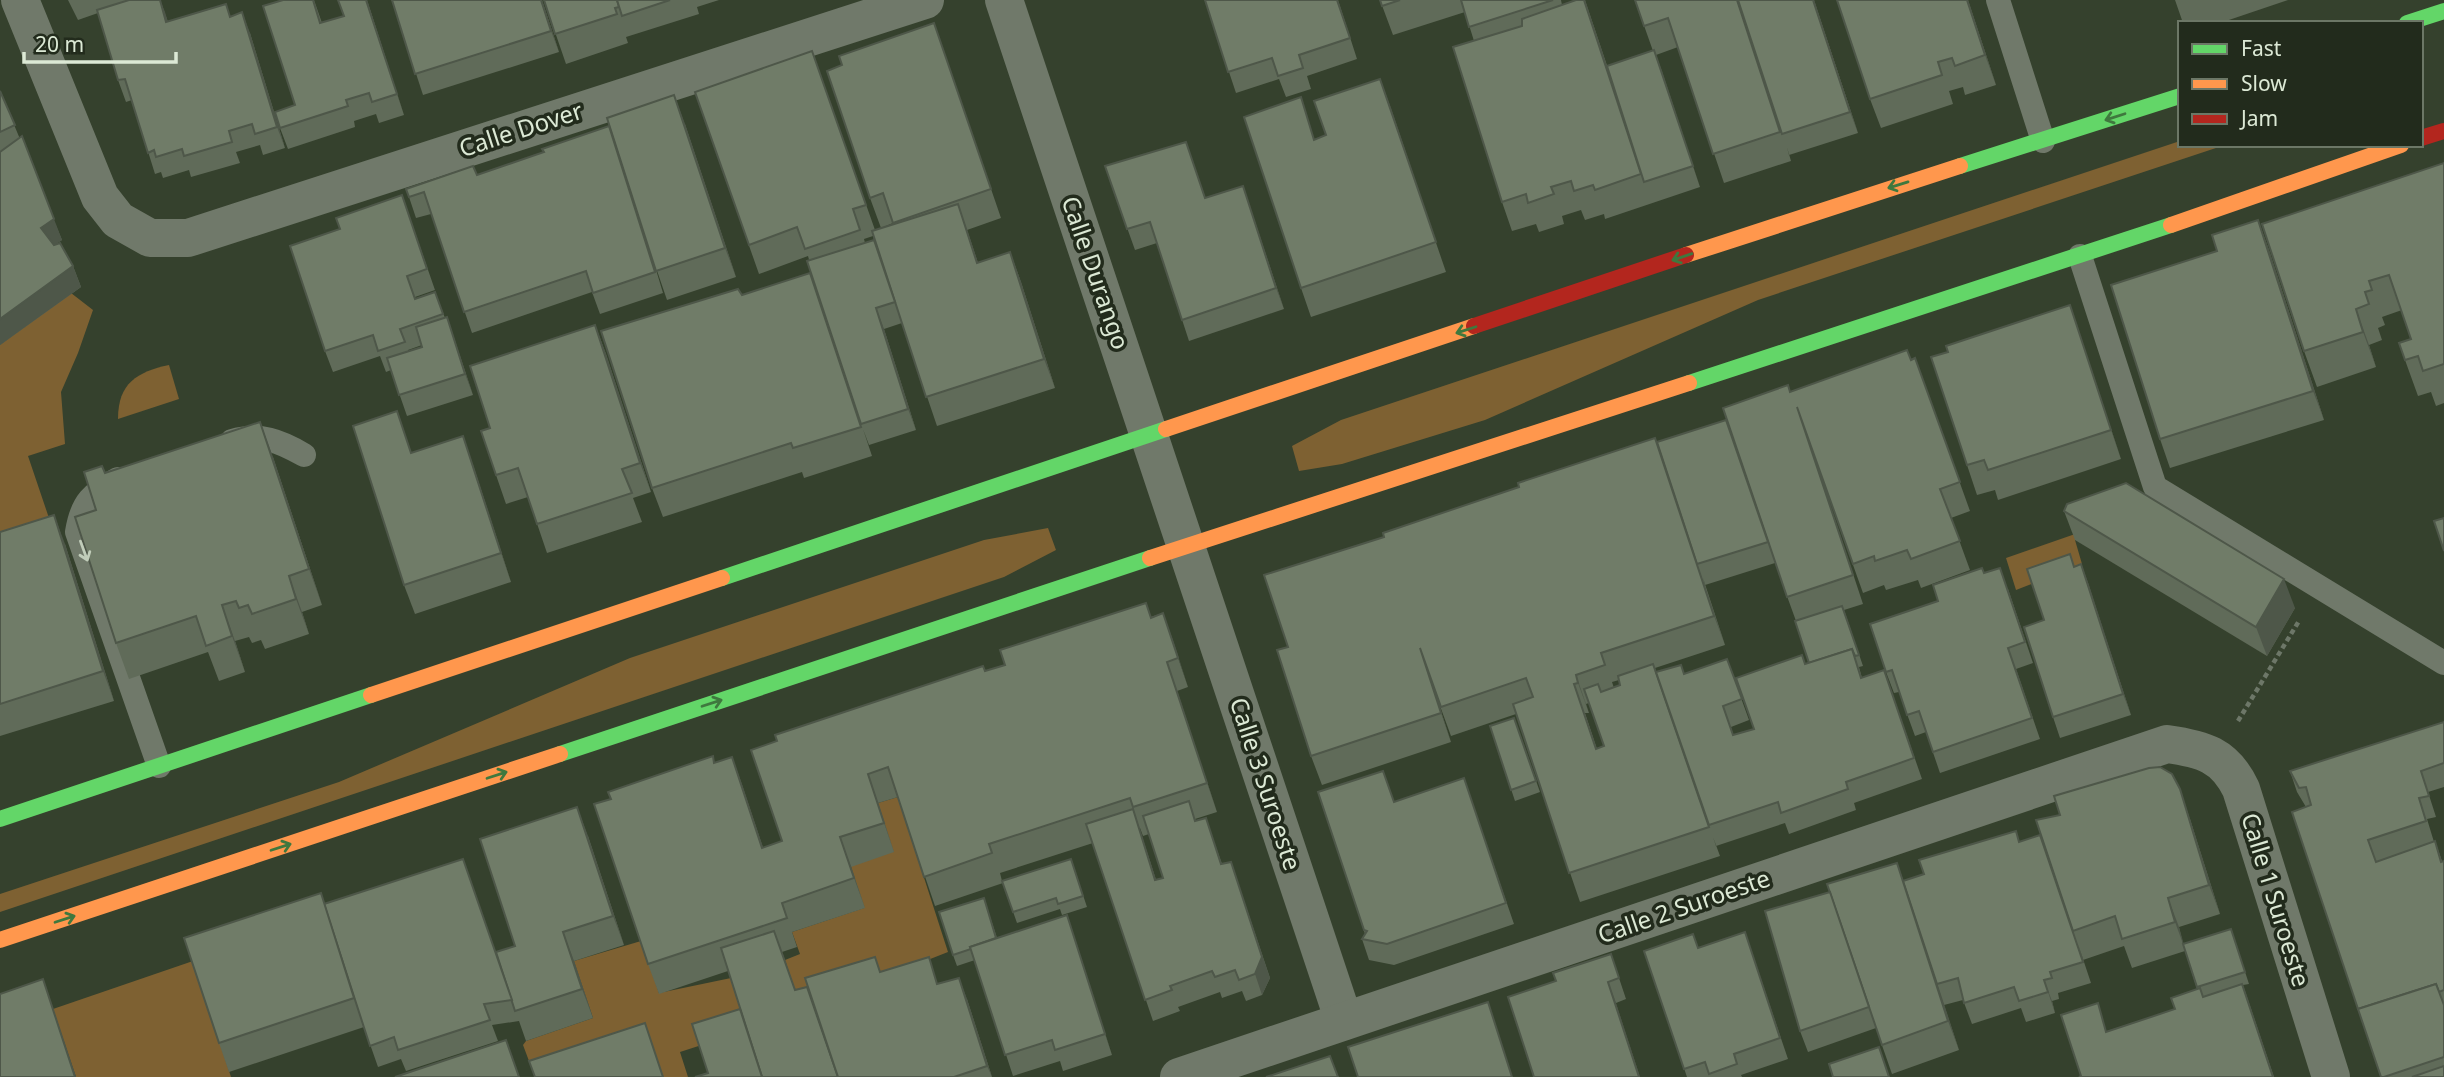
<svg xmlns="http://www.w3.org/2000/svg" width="2444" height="1077" font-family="'Noto Sans',sans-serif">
  <rect width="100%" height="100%" fill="#35412d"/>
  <g fill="#7e6132">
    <path d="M2180 141V145H2225L1758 300 1485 420 1342 464 1299 471 1292 446 1341 420Z"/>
    <path d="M71 293 93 310 78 353 61 392 65 444 28 456 50 521 0 538V345Z"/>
    <path d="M169 365 179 399 118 419C118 383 137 372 169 365Z"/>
    <path d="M1048 528 1056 550 1004 577 0 912V894L339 782 630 658 984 540Z"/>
    <path d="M2078 533 2075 540 2082 564 2016 590 2006 558Z"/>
    <path d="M898 797 948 952 882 978 800 1005 785 960 800 954 792 932 864 908 851 867 878 803Z"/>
    <path d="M641 941 659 993 731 978 748 1030 680 1052 688 1077H535L523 1045 526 1041 593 1018 574 961Z"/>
    <path d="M193 961 231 1077H76L53 1009Z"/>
  </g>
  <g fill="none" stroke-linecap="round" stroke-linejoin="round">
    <path stroke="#6d7768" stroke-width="4.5" stroke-dasharray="5 3.5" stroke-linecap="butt" d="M2238 721 2299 621"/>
    <g stroke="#70796a" stroke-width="24">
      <path d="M1998 0 2043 141"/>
      <path d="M2080 256 2155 487 2444 663"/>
      <path d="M232 441C260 433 280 441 304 455"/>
      <path d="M118 479C92 494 82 501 77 532L159 766"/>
    </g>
    <g stroke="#70796a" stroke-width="38">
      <path d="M20 0 100 197 118 220 150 238H188L925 0"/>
      <path d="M1004 0 1344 1021"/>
      <path d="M1179 1077 2167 744C2203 749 2225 755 2241 789L2331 1077"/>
    </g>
    <g stroke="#63d668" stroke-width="16">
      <path d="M2407 23 2444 11"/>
      <path d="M1960 166 2180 96"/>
      <path d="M1689 383 2171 225"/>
      <path d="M722 578 1166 429"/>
      <path d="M560 754 1150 558"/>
      <path d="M0 819 371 695"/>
    </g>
    <g stroke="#ff974d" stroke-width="16">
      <path d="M2171 225 2401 145"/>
      <path d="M1686 255 1960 166"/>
      <path d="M1166 429 1474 326"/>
      <path d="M1150 558 1689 383"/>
      <path d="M371 695 722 578"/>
      <path d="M0 940 560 754"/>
    </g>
    <g stroke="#b3261e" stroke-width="16">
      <path d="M2421 138 2444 131"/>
      <path d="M1474 326 1686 255"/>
    </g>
  </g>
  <g fill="#606b59" fill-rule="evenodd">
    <path d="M68 0H160L168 22 230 16 250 33 285 148 263 155 260 145 236 152 240 163 191 177 189 170 163 178 161 172 155 174 132 100 126 102 118 80 98 13 78 20Z"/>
    <path d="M283 0H314L322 23 344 16 338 0H367L404 115 379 123 376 114 354 121 355 127 288 149 280 128 295 105Z"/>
    <path d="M392 0H542L559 52 423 95Z"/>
    <path d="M544 0H719L697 7 699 14 626 37 628 43 566 64Z"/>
    <path d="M1205 0H1338L1357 59 1307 76 1311 89 1286 97 1279 79 1236 93Z"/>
    <path d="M1380 0H1561L1562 5 1585 0 1618 98 1653 51 1635 0H1814L1858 133 1789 155 1787 147 1791 161 1724 183 1678 47 1656 55 1700 187 1605 219 1604 214 1585 220 1581 210 1562 216 1564 224 1539 232 1536 224 1512 231 1502 202 1474 41 1465 12 1393 35Z"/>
    <path d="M1968 0 1996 85 1965 95 1963 87 1949 91 1953 104 1881 128 1870 99Z"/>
    <path d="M2175 0H2288L2220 23H2196L2195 22 2192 23H2183Z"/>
    <path d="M934 23 1001 218 967 230 978 263 1010 252 1021 282 1055 388 937 426 902 323 884 329 916 430 869 445 863 429 872 456 804 478 802 472 663 517 652 488 742 295 821 303 808 256 759 274 695 92 812 51 875 230 893 224V223L881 228 870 198 842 65ZM873 236 874 240 865 243 864 239Z"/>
    <path d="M1380 79 1446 272 1311 317 1301 288 1315 139 1326 135Z"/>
    <path d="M0 91 62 240 54 245 73 266 81 287 0 345Z"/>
    <path d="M685 124 736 277 667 300 651 253 663 293 600 314 592 292 472 333 431 214 416 218 409 197 477 175Z"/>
    <path d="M2444 163V403L2436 406 2431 392 2418 396 2405 360 2411 339 2402 310 2382 317 2385 325 2378 328 2382 340 2369 345 2376 367 2317 387 2304 351Z"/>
    <path d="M1105 166 1206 198 1250 207 1284 309 1189 341 1157 243 1135 250Z"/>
    <path d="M402 195 435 290 415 297 416 299 435 292 445 318 454 338 473 395 407 416 391 370 386 372 380 356 333 372 325 351 340 229ZM422 345V347L408 352V350Z"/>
    <path d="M2258 220 2269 250 2324 420 2170 468 2160 439 2217 251Z"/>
    <path d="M595 325 606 354 651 492 633 498 642 522 547 553 528 497 506 504 496 475 490 428Z"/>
    <path d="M2080 335 2121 459 1998 500 1995 490 1977 495 1967 465Z"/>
    <path d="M1915 358 1970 511 1951 518 1970 570 1921 588 1918 580 1886 590 1884 585 1863 593 1810 444 1863 604 1844 610 1863 666 1859 667 1862 678 1884 670 1922 779 1854 803 1856 810 1789 834 1785 823 1716 846 1713 837 1720 856 1580 902 1516 714 1451 736 1432 684 1451 742 1322 785 1311 756 1288 647 1384 537 1519 487 1665 465 1726 420 1790 392ZM1775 563 1796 621 1809 663 1805 664 1754 729 1733 735 1731 727 1749 720 1727 659 1684 674 1656 672 1655 668 1725 645 1703 578 1705 585ZM1619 680 1620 685 1614 688 1612 682ZM1589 703 1604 746 1597 749 1585 713H1589L1586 704Z"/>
    <path d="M411 452 473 465 511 582 415 614 404 585Z"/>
    <path d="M273 457 322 605 302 612 309 634 265 649 261 640 252 643 249 637 235 641 245 672 219 681 208 652 129 679 116 643 96 510 105 473Z"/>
    <path d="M2064 511 2295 608 2267 656 2075 540Z"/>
    <path d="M0 532 65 544 114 701 0 736Z"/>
    <path d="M2081 564 2131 715 2060 738 2053 717 2044 620 2075 567Z"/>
    <path d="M1984 573 2008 589 2033 663 2016 669 2040 739 1940 773 1926 732 1915 736 1899 692 1894 693 1886 672 1938 601Z"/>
    <path d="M1163 613 1188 687 1177 691 1217 812 1195 819 1213 839 1222 864 1238 883 1270 978 1262 995 1246 1001 1242 991 1222 998 1220 992 1178 1007 1180 1011 1153 1021 1093 843 1000 873 1002 881 1071 859 1087 907 1062 915 1060 909 1017 923 1003 883 935 906 898 797 878 803 894 852 851 867 865 908 792 932 797 947 782 952 795 990 880 972 938 984 967 999 992 1077H695L708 1073 740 1009 728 971 659 994 648 964 611 799 732 757 763 848 782 841 985 671ZM1139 828H1140L1143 836 1149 834 1163 878 1156 880Z"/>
    <path d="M1514 718 1540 792 1515 801 1490 726Z"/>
    <path d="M2444 722V787L2428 792 2436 817 2427 819 2434 842 2435 841 2442 861H2444V1077H2381L2306 807 2297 792 2290 771Z"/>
    <path d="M1318 792 1394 802 1471 799 1514 924 1394 965 1369 960 1362 939 1365 934Z"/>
    <path d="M2190 819 2220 914 2179 927 2183 944 2231 929 2249 984 2243 985 2274 1077H2079L2081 1076 2107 1031 2175 1009 2197 989 2185 951 2132 968 2124 946 2083 960 2078 944 2091 983 2058 993 2059 999 2052 1001 2055 1013 2026 1022 2021 1008 1972 1024 1963 1000 1944 1005 1943 1002 1959 1050 1892 1074 1876 1028 1808 1052 1800 1031 1903 881 2019 842Z"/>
    <path d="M588 836 624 945 574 961 593 1018 526 1041 519 1021 492 1025 498 1041 406 1071 401 1059 378 1067 364 1027 229 1072 219 1043 325 904 504 978 515 946Z"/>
    <path d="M984 898 997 938 1074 936 1112 1055 1063 1071 1060 1061 1013 1076 975 960 957 966 953 955Z"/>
    <path d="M1745 932 1788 1059 1741 1075 1742 1077H1687L1644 951 1699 948Z"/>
    <path d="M1611 954 1626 999 1616 1003 1556 981Z"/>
  </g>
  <g fill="#4e5749">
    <path d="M160 0 165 12 174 43 166 22Z"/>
    <path d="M366 0H367L404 115 397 94Z"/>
    <path d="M541 0H542L559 52 551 31Z"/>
    <path d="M1584 0 1594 27 1645 182H1644Z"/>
    <path d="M1813 0H1814L1858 133 1850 112Z"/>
    <path d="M1967 0H1968L1996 85 1985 55Z"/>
    <path d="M242 12 250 33 285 148 277 127Z"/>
    <path d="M1654 50 1662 71 1700 187 1693 166Z"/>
    <path d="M1380 79 1391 108 1446 272 1436 242Z"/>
    <path d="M674 95 685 124 736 277 725 248Z"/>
    <path d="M1243 186 1284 309 1276 288Z"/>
    <path d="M958 204 968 233 988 293 977 263Z"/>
    <path d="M54 219 62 240 48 249 41 228Z"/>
    <path d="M2258 220 2269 250 2324 420 2313 391Z"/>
    <path d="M1010 252 1021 282 1055 388 1044 359Z"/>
    <path d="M73 266 81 287 0 345V319Z"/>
    <path d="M2070 305 2080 335 2121 459 2111 430Z"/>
    <path d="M876 308 884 329 916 430 908 409Z"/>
    <path d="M2356 309 2369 345 2376 367 2363 332Z"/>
    <path d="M447 317 473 395 465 374Z"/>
    <path d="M595 325 606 354 651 492 640 463Z"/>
    <path d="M260 422 273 457 322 605 309 569Z"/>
    <path d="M463 436 473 465 511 582 501 553Z"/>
    <path d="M54 515 65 544 114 701 103 671Z"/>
    <path d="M1697 564 1725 645 1714 616Z"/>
    <path d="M2081 564 2089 585 2131 715 2123 694Z"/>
    <path d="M289 576 302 612 309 634 296 599Z"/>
    <path d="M2284 579 2295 608 2267 656 2256 627Z"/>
    <path d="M222 605 235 641 245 672 232 636Z"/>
    <path d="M1163 613 1174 643 1188 687 1178 658Z"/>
    <path d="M1420 648 1430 677 1451 742 1441 713Z"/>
    <path d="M1167 662 1177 691 1217 812 1207 783Z"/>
    <path d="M1576 675 1586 704 1589 713 1578 683Z"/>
    <path d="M732 757 743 787 773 877 762 848Z"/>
    <path d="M868 774 878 803 894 852 884 823Z"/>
    <path d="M2180 789 2190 819 2220 914 2209 885Z"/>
    <path d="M577 807 588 836 624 945 613 916Z"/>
    <path d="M1133 809 1140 830 1163 901 1155 880Z"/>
    <path d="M840 837 851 867 865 908 854 878Z"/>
    <path d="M1231 862 1270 978 1262 995 1255 974Z"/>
    <path d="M1897 863 1908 893 1959 1050 1948 1021Z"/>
    <path d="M2168 898 2179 927 2186 952 2175 922Z"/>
    <path d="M1067 915 1074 936 1112 1055 1105 1034Z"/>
    <path d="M563 932 574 961 593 1018 582 989Z"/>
    <path d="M959 978 967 999 992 1077 987 1066Z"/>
    <path d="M43 979 53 1009 76 1077H75Z"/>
    <path d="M2044 980 2052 1001 2055 1013Z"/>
    <path d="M1608 982 1616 1003 1640 1077H1639Z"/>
  </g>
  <g fill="#707c68" stroke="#4e5749" stroke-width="2">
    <path d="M129 0H160L166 22 226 4 230 17 242 12 277 127 255 134 252 124 229 131 232 142 184 156 182 149 156 157 154 150 148 153 125 79 118 80 97 10Z"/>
    <path d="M283 0H313L320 23 344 16 338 0H366L397 94 372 102 369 93 346 100 348 106 280 128 275 112 295 105 263 6Z"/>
    <path d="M392 0H541L551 31 415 74Z"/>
    <path d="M544 0H617L619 7 615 8 617 14 555 34Z"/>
    <path d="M617 0H670L622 16Z"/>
    <path d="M1205 0H1337L1350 38 1299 55 1303 68 1278 76 1272 58 1228 72Z"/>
    <path d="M1380 0H1400L1382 6Z"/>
    <path d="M1461 0H1553L1469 27Z"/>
    <path d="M1576 0H1584L1641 174 1595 190 1593 185 1574 191 1571 181 1551 187 1554 194 1528 203 1526 194 1502 202 1453 47 1522 26V19Z"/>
    <path d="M1635 0H1737L1780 132 1713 154 1668 18 1644 26Z"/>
    <path d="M1738 0H1813L1850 112 1782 134Z"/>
    <path d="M1837 0H1967L1985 55 1955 66 1952 58 1938 62 1942 75 1870 99Z"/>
    <path d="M934 23 991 189 893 223 883 193 870 198 827 71 842 65 839 56Z"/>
    <path d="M1654 50 1693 166 1644 182 1607 66Z"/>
    <path d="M812 51 866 205 853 209 860 230 805 249 797 227 749 245 695 92Z"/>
    <path d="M1380 79 1436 242 1301 288 1244 117 1301 97 1314 140 1326 135 1314 101Z"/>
    <path d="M0 91 15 125 0 132Z"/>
    <path d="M674 95 725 248 656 271 607 118Z"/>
    <path d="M609 126 655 272 593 293 586 271 464 312 424 192 409 197 406 189 473 166 477 175 544 152 542 149Z"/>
    <path d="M22 136 54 219 41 228 54 245 60 243 73 266 0 319V152Z"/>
    <path d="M1186 142 1205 198 1243 186 1276 288 1182 320 1150 222 1127 229 1105 166Z"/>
    <path d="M2444 163V364L2423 371 2418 356 2405 360 2399 343 2411 339 2389 275 2369 281 2372 290 2365 292 2369 304 2356 309 2363 332 2304 351 2262 224Z"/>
    <path d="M402 195 427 269 407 276 415 299 435 292 443 314 400 329 405 342 378 351 373 335 325 351 290 246 340 229 336 218Z"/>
    <path d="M958 204 977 263 1010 252 1044 359 926 397 872 231Z"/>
    <path d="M2258 220 2313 391 2160 439 2111 285 2217 251 2212 235Z"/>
    <path d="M874 240 895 302 876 308 908 409 861 424 807 261Z"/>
    <path d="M810 273 861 427 793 448 791 443 652 488 601 331 738 289 742 295Z"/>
    <path d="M2070 305 2111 430 1988 470 1984 460 1967 465 1931 357 1948 352 1946 346Z"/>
    <path d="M447 317 465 374 399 395 387 358 422 347 416 327Z"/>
    <path d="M595 325 640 463 622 469 632 493 537 524 518 468 496 475 481 431 490 428 470 366Z"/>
    <path d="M1907 350 1911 360 1915 358 1960 482 1940 489 1960 541 1911 559 1907 550 1875 561 1874 556 1853 564 1797 407 1853 575 1787 597 1723 408 1788 385 1790 392Z"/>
    <path d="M397 411 411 453 463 436 501 553 404 585 353 426Z"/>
    <path d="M1726 420 1768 542 1697 564 1657 442Z"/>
    <path d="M260 422 309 569 289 576 296 599 252 614 248 605 239 608 236 601 222 605 232 636 206 646 196 616 116 643 75 517 96 510 84 472 102 466 105 473Z"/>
    <path d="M1655 438 1714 616 1601 653 1605 665 1576 675 1578 683 1574 684 1596 749 1604 746 1584 689 1598 684 1601 692 1620 685 1618 676 1653 664 1709 827 1569 873 1513 704 1533 697 1526 678 1441 707 1420 648 1441 713 1311 756 1277 650 1288 647 1264 575 1384 537 1383 533 1519 487 1518 483Z"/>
    <path d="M2126 483 2284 579 2256 627 2064 511 2067 504Z"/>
    <path d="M54 515 103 671 0 704V532Z"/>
    <path d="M2444 518V551L2434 521Z"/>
    <path d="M2070 554 2074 567 2081 564 2123 694 2053 717 2024 627 2044 620 2027 569Z"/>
    <path d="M1982 568 1984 573 2000 568 2025 642 2008 648 2032 718 1933 752 1919 711 1907 715 1892 670 1886 672 1870 624 1938 601 1933 585Z"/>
    <path d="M1146 603 1151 618 1163 613 1178 658 1167 662 1207 783 1133 807 1130 798 989 844 992 853 924 877 888 767 868 774 884 823 840 837 854 878 782 903 787 918 648 964 594 804 611 799 608 792 713 756 714 763 732 757 762 848 782 841 751 750 777 741 775 735 983 666 985 671 1005 665 1000 650Z"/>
    <path d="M1842 606 1859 655 1855 656 1852 649 1809 663 1795 621Z"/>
    <path d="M1852 649 1861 678 1884 670 1914 758 1846 782 1848 789 1781 813 1778 802 1709 825 1656 672 1681 665 1684 674 1727 659 1742 699 1723 706 1733 735 1754 729 1736 678 1802 655 1805 664Z"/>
    <path d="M1514 718 1536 781 1511 790 1490 726Z"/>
    <path d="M2444 722V763L2421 771 2429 796 2419 798 2426 821 2368 840 2376 862 2435 841 2441 862 2444 861V990L2439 992 2436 984 2358 1009 2292 812 2311 805 2306 787 2299 788 2290 771Z"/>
    <path d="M2160 767 2172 774 2180 789 2209 885 2168 898 2175 922 2122 939 2115 916 2073 931 2036 820 2060 815 2054 796 2149 768Z"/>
    <path d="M1383 771 1394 802 1464 778 1506 903 1387 944 1362 939 1367 931 1364 930 1318 792Z"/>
    <path d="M1189 801 1195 821 1206 818 1221 864 1231 862 1262 957 1255 974 1239 980 1235 970 1215 977 1212 971 1170 986 1172 990 1145 1000 1086 824 1133 809 1155 880 1163 878 1143 816Z"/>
    <path d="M577 807 613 916 563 932 582 989 515 1011 496 952 515 946 480 839Z"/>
    <path d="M2016 831 2019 842 2040 835 2083 962 2050 972 2052 978 2044 980 2048 992 2019 1001 2014 987 1964 1003 1958 978 1937 984 1903 881 1924 874 1919 860Z"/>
    <path d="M463 859 512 1000 484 1004 490 1020 398 1050 394 1037 370 1046 324 904Z"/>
    <path d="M1071 859 1083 896 1058 904 1056 898 1013 912 1002 881Z"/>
    <path d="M1897 863 1948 1021 1882 1045 1827 884Z"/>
    <path d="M1830 892 1869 1007 1800 1031 1765 911Z"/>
    <path d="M321 893 354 998 219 1043 184 938Z"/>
    <path d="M984 898 996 938 970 947 971 949 953 955 939 912Z"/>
    <path d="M1067 915 1105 1034 1055 1050 1052 1040 1005 1055 970 947Z"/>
    <path d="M2231 929 2245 972 2197 987 2183 944Z"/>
    <path d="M774 931 795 990 807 987 838 1077H762L721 948Z"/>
    <path d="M1745 932 1780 1038 1734 1054 1737 1064 1709 1074 1705 1062 1684 1069 1644 951 1693 934 1698 948Z"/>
    <path d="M1611 954 1619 978 1608 982 1639 1077H1534L1508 997 1556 981 1553 973Z"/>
    <path d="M875 957 880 972 929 957 937 984 959 978 987 1066 954 1077H838L805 978Z"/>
    <path d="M43 979 75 1077H0V994Z"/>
    <path d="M2242 984 2273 1077H2079L2081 1076 2061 1015 2098 1003 2106 1032 2175 1009 2171 998 2200 988 2203 997Z"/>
    <path d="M2436 984 2444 1005V1057L2384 1077H2381L2358 1009Z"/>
    <path d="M1488 1002 1512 1077H1358L1348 1047Z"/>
    <path d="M740 1009 762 1077H695L708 1073 692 1024Z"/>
    <path d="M645 1023 663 1077H535L529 1061Z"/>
    <path d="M506 1040 519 1077H395Z"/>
    <path d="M1879 1047 1889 1077H1833L1829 1064Z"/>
    <path d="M1330 1056 1338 1077H1266Z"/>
    <path d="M2444 1066V1077H2412Z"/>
  </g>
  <defs><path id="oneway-shaft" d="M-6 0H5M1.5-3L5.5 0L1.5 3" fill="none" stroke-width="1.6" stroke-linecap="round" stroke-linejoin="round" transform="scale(1.75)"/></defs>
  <g stroke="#3f783e">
    <use href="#oneway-shaft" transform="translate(2115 117) rotate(162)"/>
    <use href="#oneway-shaft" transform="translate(1898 185) rotate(163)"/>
    <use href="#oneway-shaft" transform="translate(1682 257) rotate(161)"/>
    <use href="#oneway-shaft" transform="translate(1466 330) rotate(162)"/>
    <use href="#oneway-shaft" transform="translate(712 703) rotate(-18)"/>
    <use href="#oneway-shaft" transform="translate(497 775) rotate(-18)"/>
    <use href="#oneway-shaft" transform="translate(281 847) rotate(-18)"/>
    <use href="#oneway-shaft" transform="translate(65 919) rotate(-18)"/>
  </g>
  <use stroke="#c1cdba" href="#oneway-shaft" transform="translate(84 551) rotate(70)"/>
  <g text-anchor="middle" stroke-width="7" stroke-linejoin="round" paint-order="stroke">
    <g font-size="24" fill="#dce9d5" stroke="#222b1c">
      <text transform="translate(521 130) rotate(-18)" y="8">Calle Dover</text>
      <text transform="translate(1095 273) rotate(71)" y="8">Calle Durango</text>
      <text transform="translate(1265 784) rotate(72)" y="8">Calle 3 Suroeste</text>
      <text transform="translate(2275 900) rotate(73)" y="8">Calle 1 Suroeste</text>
      <text transform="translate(1684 907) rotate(-19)" y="8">Calle 2 Suroeste</text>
    </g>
  </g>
  <rect x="2178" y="21" width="245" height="126" fill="#222b1c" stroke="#6c7766" stroke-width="2"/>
  <rect x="2192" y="44" width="35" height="10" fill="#63d668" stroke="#6c7766" stroke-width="2"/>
  <text x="2241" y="56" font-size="21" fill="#dce9d5">Fast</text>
  <rect x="2192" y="79" width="35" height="10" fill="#ff974d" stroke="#6c7766" stroke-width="2"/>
  <text x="2241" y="91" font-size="21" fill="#dce9d5">Slow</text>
  <rect x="2192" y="114" width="35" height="10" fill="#b3261e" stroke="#6c7766" stroke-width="2"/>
  <text x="2241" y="126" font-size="21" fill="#dce9d5">Jam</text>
  <path d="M24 52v10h152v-10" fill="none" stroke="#dce9d5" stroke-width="3.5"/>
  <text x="35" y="52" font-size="21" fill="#dce9d5" stroke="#222b1c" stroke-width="5" paint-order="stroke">20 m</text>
</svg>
